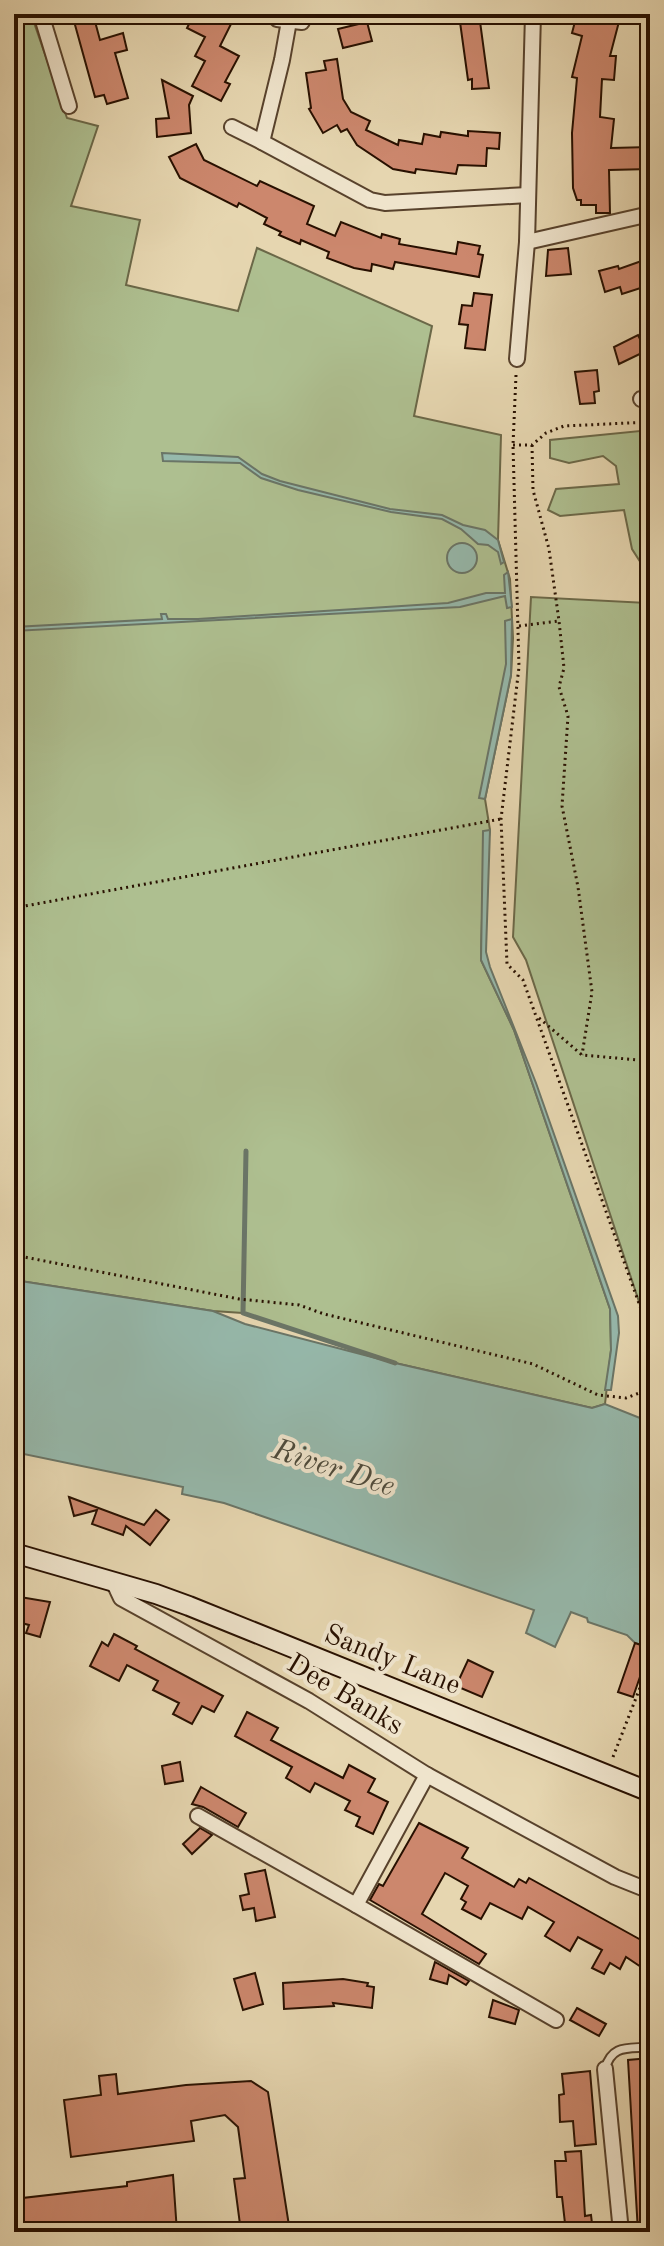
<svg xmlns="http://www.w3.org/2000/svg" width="664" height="2246" font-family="'Old Standard TT',serif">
  <rect width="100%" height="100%" fill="#e6d6b0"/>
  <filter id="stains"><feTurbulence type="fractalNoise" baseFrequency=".0025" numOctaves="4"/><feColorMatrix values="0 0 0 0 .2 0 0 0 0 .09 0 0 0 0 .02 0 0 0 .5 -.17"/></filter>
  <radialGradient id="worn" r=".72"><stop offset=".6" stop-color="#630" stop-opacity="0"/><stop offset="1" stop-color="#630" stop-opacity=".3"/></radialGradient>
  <g fill="#aebf90" stroke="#6b6848" stroke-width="2">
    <path d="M14 14H31L67 118 98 126 71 206 140 220 126 285 238 311 257 248 432 326 414 416 501 435 498 540 510 579 513 638 511 675 485 799 490 830 483 878 481 960 514 1030 610 1309 611 1350 605 1404 592 1408 395 1363 243 1313 213 1311 14 1280Z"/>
    <path d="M650 430V1335L526 960 513 937 531 597 647 603 648 574 632 549 624 510 560 516 548 510 556 489 619 484 616 466 603 456 569 463 550 458V440Z"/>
  </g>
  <g fill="#96b9ac" stroke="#6a7567" stroke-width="2">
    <path d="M162 453 238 457 262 474 280 481 390 509 442 515 463 525 485 530 498 540 504 562 501 564 498 552 488 545 478 544 461 529 442 519 391 512 298 490 261 478 240 463 163 461Z"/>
    <circle cx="462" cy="558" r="15"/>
    <path d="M508 572 512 607 507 608 505 596 460 607 14 631V627L162 619 161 614H166L168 619H198L448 603 486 593H505L504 575Z"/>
    <path d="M512 619 511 675 485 799 479 798 506 664 505 621Z"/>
    <path d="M490 830 486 952 490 967 536 1083 618 1316 619 1333 611 1390H605L611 1350 610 1309 514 1030 481 960 483 831Z"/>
    <path d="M14 1280 213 1311 245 1324 395 1363 592 1408 605 1404 650 1422V1648L635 1643 627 1635 588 1622 587 1618 571 1612 555 1647 526 1633 534 1610 224 1503 182 1494 183 1487 14 1452Z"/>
  </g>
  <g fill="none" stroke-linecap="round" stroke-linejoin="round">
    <path stroke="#6a7567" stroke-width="5" d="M246 1151 243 1313 395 1363"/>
  </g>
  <g fill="#cc876d" stroke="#281000" stroke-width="2">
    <path d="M72 14H93L100 40 123 33 127 50 115 53 128 98 107 104 104 95 95 97Z"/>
    <path d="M214 14H236L220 46 239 56 225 82 230 84 221 101 192 86 205 61 195 56 205 37 187 28 193 16 210 22Z"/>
    <path d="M464 14H479L489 88 472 89V79L468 80 460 22 465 21Z"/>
    <path d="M577 14H621L610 56H616L614 80 602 79 600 117 614 119 611 148 650 147V169L609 170 610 213H596V205H581V200H577L573 188 572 133 577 78 572 77 582 36 572 33Z"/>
    <path d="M367 22 372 41 343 48 338 29Z"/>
    <path d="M337 59 343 99 351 112 370 121 366 130 398 145 399 140 422 144 424 134 440 137 441 132 468 136V131L500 133 499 149 487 148 486 166 458 165 456 174 416 169 415 173 393 169 357 145 347 129 341 132 337 125 323 133 309 109 311 108 306 73 326 70 324 61Z"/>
    <path d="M162 80 193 96 189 105 191 133 157 137 156 119 169 118Z"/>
    <path d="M196 144 204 160 257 186 260 181 314 206 307 224 335 236 341 222 381 238 382 234 400 239 399 244 456 254 458 242 480 246 478 254 483 255 479 277 395 262 393 269 372 264 371 271 354 268 327 258 329 252 301 240 300 244 279 235 281 232 264 224 267 218 239 203 237 207 180 178 169 157Z"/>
    <path d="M568 248 571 274 546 276 548 250Z"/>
    <path d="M650 258V285L622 294 620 287 605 292 599 271 618 266 619 269Z"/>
    <path d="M474 293 492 295 485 350 465 348 468 325 459 324 462 305 472 306Z"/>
    <path d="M638 335 646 351 619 364 614 347Z"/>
    <path d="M597 370 599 391 594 392 595 403 580 404 575 372Z"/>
    <path d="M69 1497 144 1525 156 1510 169 1520 150 1545 126 1526 123 1535 92 1524 97 1510 74 1516Z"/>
    <path d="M20 1597 50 1602 40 1637 26 1633 29 1625 14 1621Z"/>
    <path d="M114 1634 137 1646 135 1649 223 1696 214 1712 202 1706 192 1724 173 1714 179 1703 153 1690 158 1681 127 1665 119 1681 90 1666 102 1642 108 1646Z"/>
    <path d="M635 1643 650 1648 633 1697 618 1692Z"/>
    <path d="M468 1660 493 1672 482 1697 456 1686Z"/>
    <path d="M247 1712 278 1728 271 1740 343 1778 349 1765 375 1779 368 1792 388 1802 373 1834 356 1826 360 1817 345 1810 350 1801 315 1783 310 1792 286 1778 292 1767 235 1736Z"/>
    <path d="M180 1762 183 1781 165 1784 162 1766Z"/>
    <path d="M201 1787 246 1813 238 1827 203 1807 192 1804Z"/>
    <path d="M419 1823 468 1848 462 1858 514 1887 519 1879 526 1883 529 1878 650 1945V1973L626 1957 620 1969 610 1963 604 1974 592 1968 602 1950 578 1937 570 1951 545 1936 554 1922 528 1907 522 1919 490 1903 481 1919 462 1909 466 1902 461 1899 468 1886 445 1873 422 1914 486 1954 479 1964 370 1900 379 1884 383 1886Z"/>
    <path d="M200 1828 212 1835 192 1854 183 1844Z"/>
    <path d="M265 1870 275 1917 256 1921 254 1908 243 1910 240 1896 249 1894 245 1874Z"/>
    <path d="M435 1962 469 1981 466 1985 449 1975 447 1984 430 1979Z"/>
    <path d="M255 1973 263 2004 243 2010 234 1979Z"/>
    <path d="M343 1979 368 1983 367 1986 374 1987 372 2008 333 2003 334 2006 284 2009 283 1983Z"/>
    <path d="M493 2000 519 2010 515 2024 489 2017Z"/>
    <path d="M577 2008 606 2024 599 2036 570 2020Z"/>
    <path d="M650 2058V2232H638L628 2060Z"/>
    <path d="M590 2071 596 2144 575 2146 573 2121 560 2122 559 2095 564 2094 562 2074Z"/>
    <path d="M116 2074 118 2094 186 2085 251 2081 268 2092 290 2232H241L234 2179 245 2178 238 2127 225 2115 191 2121 194 2141 71 2157 64 2100 101 2095 99 2076Z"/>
    <path d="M581 2151 585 2216 591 2215 593 2232H566L562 2197H557L555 2161H566L565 2152Z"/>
    <path d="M173 2175 177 2232H14V2199L127 2186V2182Z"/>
  </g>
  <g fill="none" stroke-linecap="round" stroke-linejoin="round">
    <defs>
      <path id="service" d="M605 2069C612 2044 628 2049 650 2047"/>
      <g id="minor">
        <path d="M41 14 69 106"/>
        <path d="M277 19 302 22"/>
        <path d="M289 21 282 60 262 142 370 200 385 203 528 195"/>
        <path d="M232 127 262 142"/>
        <path d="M527 242 650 214"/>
        <path d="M517 359 527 242 533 14"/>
        <path d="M641 399 650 398"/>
        <path d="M113 1581 121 1598 309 1701 427 1775 615 1877 650 1891"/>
        <path d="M198 1816 356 1905 427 1775"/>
        <path d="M356 1905 556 2020"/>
        <path d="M605 2069 621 2232"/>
      </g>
      <path id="secondary" d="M14 1553 156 1594 189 1606 650 1792"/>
    </defs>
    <use href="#service" stroke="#58422c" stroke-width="11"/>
    <use href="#minor" stroke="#58422c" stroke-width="18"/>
    <use href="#secondary" stroke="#281000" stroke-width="22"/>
    <g stroke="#281000" stroke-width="3" stroke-dasharray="2 4" stroke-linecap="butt">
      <path d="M516 375 513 445 519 667 501 819 507 964 523 980 650 1334"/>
      <path d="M513 445H532L546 433 564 426 650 422"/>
      <path d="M532 445 533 490 549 549 559 621 564 668 559 687 568 716 562 806 578 887 592 992 582 1055"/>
      <path d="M519 626 559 621"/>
      <path d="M14 908 501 819"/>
      <path d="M539 1018 582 1055 650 1061"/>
      <path d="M14 1255 239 1299 299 1305 324 1314 533 1364 598 1395 626 1398 650 1389"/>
      <path d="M613 1757 650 1662"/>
    </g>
    <use href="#service" stroke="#efe4cc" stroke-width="7"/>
    <use href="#minor" stroke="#efe4cc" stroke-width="14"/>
    <use href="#secondary" stroke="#efe4cc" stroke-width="18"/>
  </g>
  <g text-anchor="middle" stroke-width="8" stroke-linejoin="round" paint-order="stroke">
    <g font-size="28" fill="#281000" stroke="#efe4cc">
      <text transform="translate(393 1658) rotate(22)" y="10">Sandy Lane</text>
      <text transform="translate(346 1693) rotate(31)" y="10">Dee Banks</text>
    </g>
    <g font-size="30" font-style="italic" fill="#4e4b3c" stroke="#efe4cc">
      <text transform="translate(334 1467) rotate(18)" y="10">River Dee</text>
    </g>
  </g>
  <rect width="664" height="2246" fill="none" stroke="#e6d6b0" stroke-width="48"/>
  <rect x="16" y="16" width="632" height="2214" fill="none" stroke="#281000" stroke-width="4"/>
  <rect x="24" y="24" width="616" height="2198" fill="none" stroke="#281000" stroke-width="2"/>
  <rect width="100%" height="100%" filter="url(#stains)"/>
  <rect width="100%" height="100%" fill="url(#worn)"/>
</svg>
